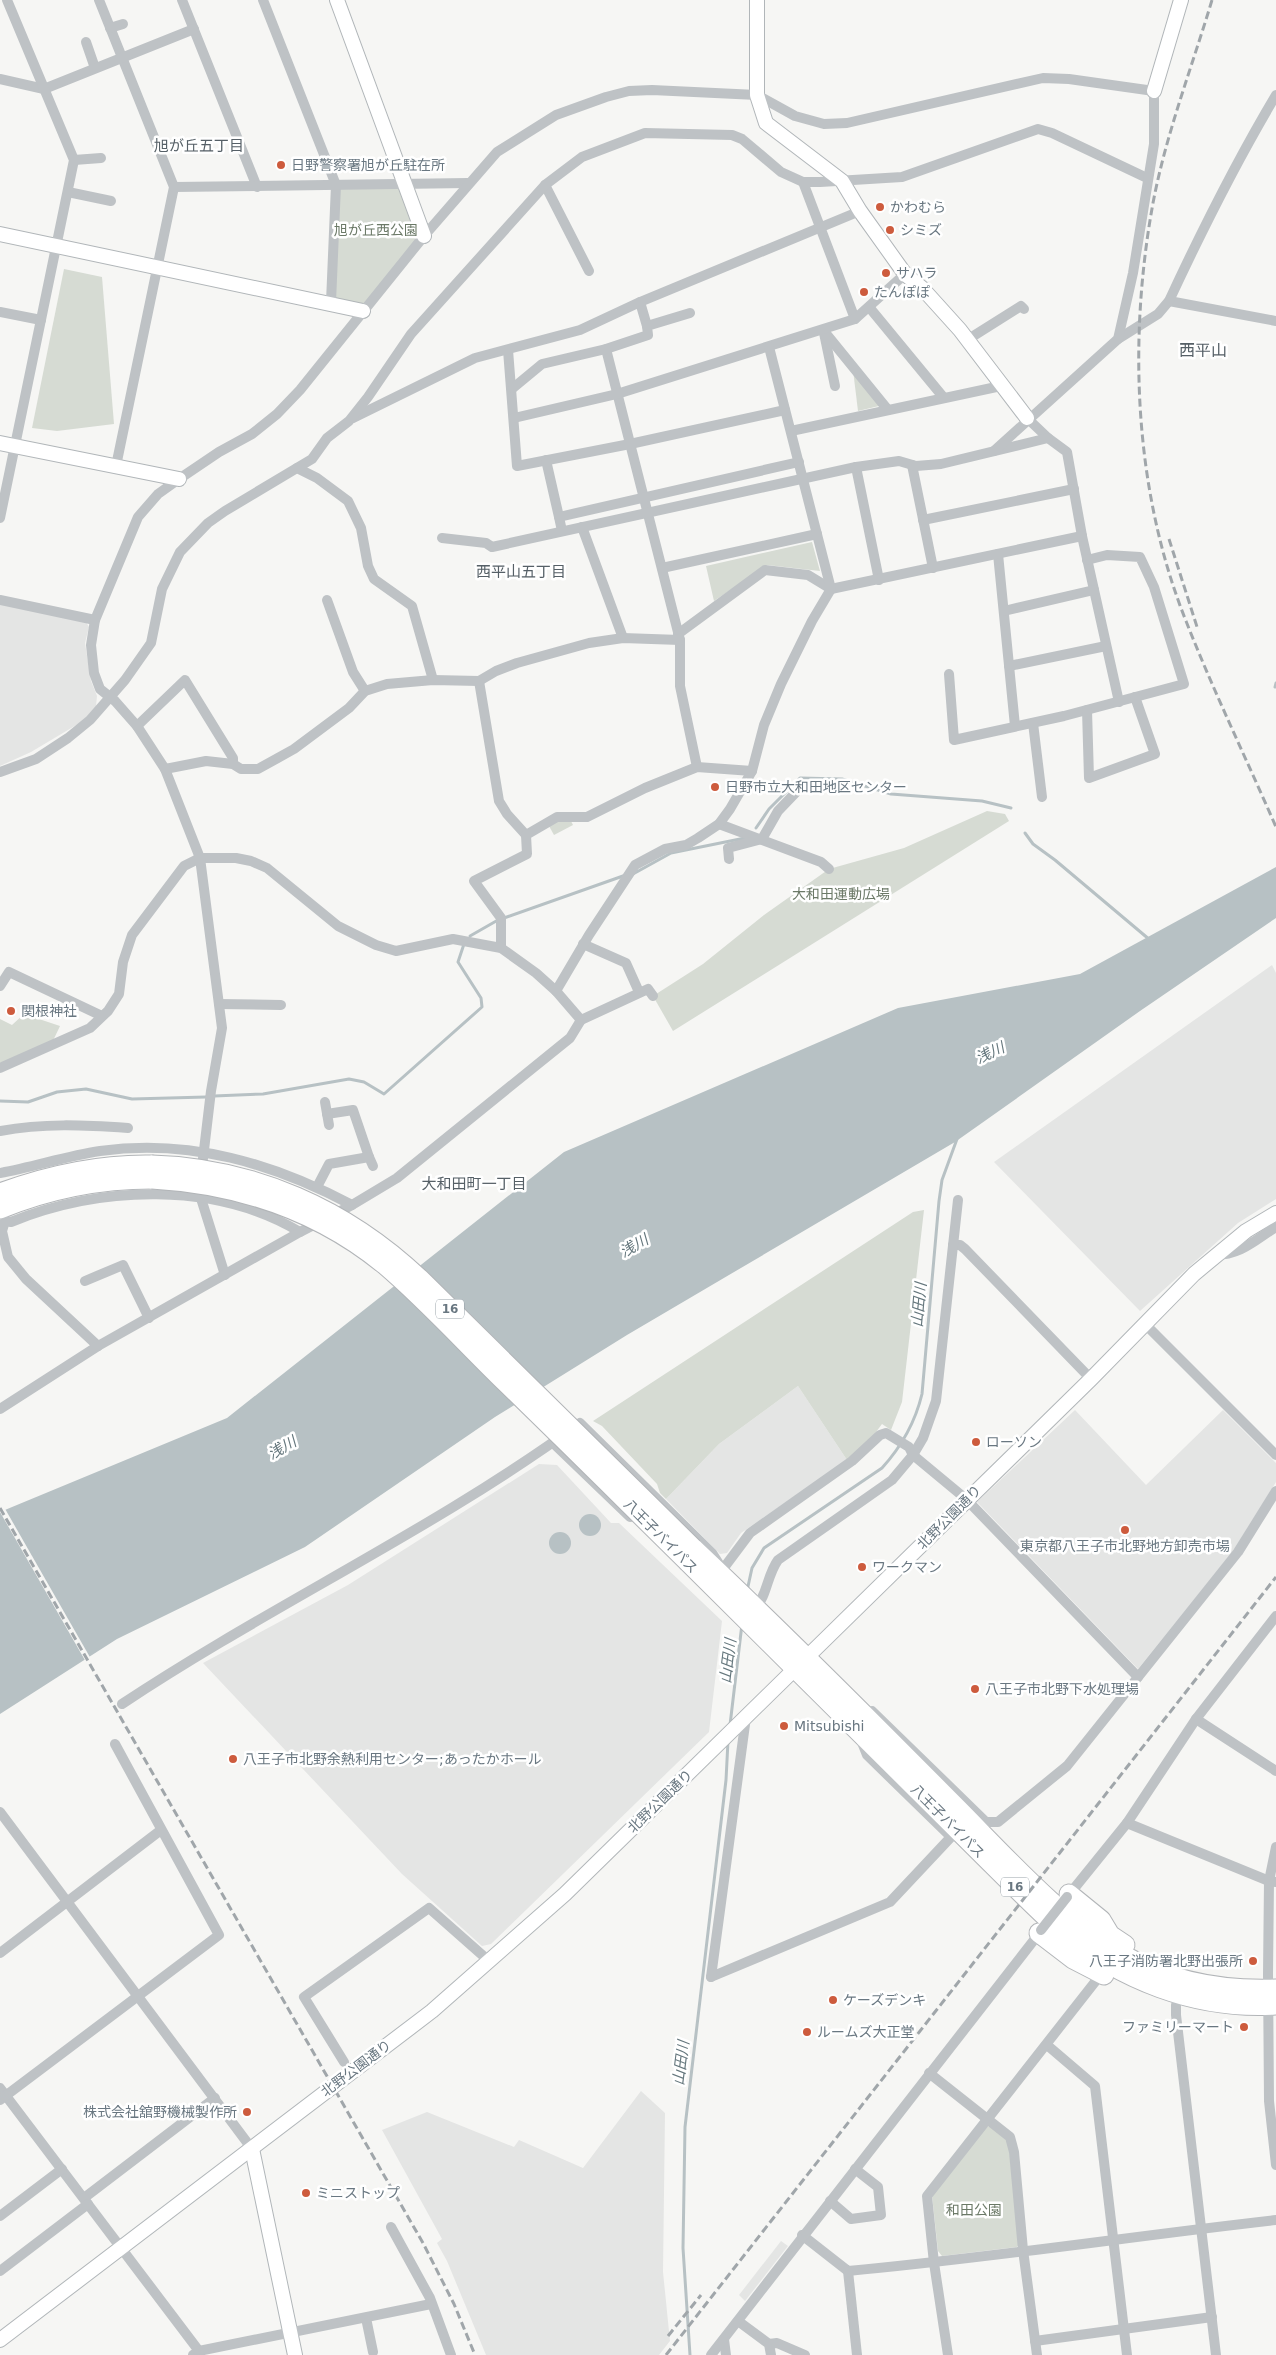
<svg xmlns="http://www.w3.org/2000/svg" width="1276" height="2355" font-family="'DejaVu Sans','Noto Sans JP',sans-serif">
  <rect width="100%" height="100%" fill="#f6f6f4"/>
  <g fill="#e4e5e4">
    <path d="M0 604 86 622 89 627 85 643 91 681 97 696 96 706 83 721 31 752 0 766Z"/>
    <path d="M1272 965 1276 973V1199L1238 1223 1140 1311 994 1162Z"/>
    <path d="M798 1386 847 1460 741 1533 727 1553 720 1554 666 1499 719 1444Z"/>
    <path d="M1075 1410 1146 1485 1223 1410 1276 1463V1482L1233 1551 1138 1669 977 1502Z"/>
    <path d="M539 1464 557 1465 611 1523H619L722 1621 709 1732 491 1944 482 1946 402 1874 203 1663 348 1585Z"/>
    <path d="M641 2091 665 2113 663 2272 670 2341 659 2355H486L447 2261 437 2243 442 2239 382 2130 427 2112 514 2147 519 2140 583 2168Z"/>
    <path d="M781 2241 788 2246 745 2301 739 2295Z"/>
  </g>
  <g fill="#d6dbd3">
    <path d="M404 184 424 236 363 311 331 302 336 185Z"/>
    <path d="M64 269 102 277 114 424 57 431 32 428Z"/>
    <path d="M853 370 879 406 858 411Z"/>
    <path d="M812 542 820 571 767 565 714 601 706 566Z"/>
    <path d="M987 811 1005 814 1009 821 673 1031 653 996 703 964 764 915 829 869 904 848Z"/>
    <path d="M562 819H570L573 825 554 835 549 826Z"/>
    <path d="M24 1014 60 1026 50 1047 0 1063V1019L12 1025Z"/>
    <path d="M924 1210 902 1402 891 1430 882 1424 873 1436 847 1460 798 1386 719 1444 666 1499 660 1493 657 1484 602 1426 593 1421 913 1212Z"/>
    <path d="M990 2126 1008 2137 1019 2244 1017 2247 942 2256 938 2251 932 2195 986 2127Z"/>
  </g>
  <g fill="#b7c1c4">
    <path d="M1276 867V918L1140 1011 955 1142 627 1335 495 1417 305 1547 117 1639 0 1714V1512L227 1418 564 1152 898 1008 1080 974Z"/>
    <circle cx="590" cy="1525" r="11"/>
    <circle cx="560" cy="1543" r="11"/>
  </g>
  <path fill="#f6f6f4" d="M4 1507 91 1659 86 1662 0 1512V1509Z"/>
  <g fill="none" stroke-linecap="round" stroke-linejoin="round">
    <g stroke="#b7c1c4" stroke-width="3">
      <path d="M1275 687 1276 683"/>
      <path d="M756 828 769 809 800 778 842 779 891 794 982 801 1011 808"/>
      <path d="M1025 833 1033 844 1055 860 1150 940"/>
      <path d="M633 874 671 853 745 838"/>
      <path d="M504 918 623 876"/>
      <path d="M470 936 498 920"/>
      <path d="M214 1096 263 1094 349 1079 364 1082 384 1094 482 1007 481 998 458 962 464 944"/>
      <path d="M0 1101 28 1102 57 1092 86 1089 132 1099 206 1097"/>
      <path d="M747 1591 752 1568 764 1548 882 1468C902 1446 915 1423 922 1394L939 1201 942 1180 957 1139"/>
      <path d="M730 1725 742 1624"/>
      <path d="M690 2355 683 2248 685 2127 726 1780 728 1741"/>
    </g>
    <defs>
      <g id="secondary">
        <path d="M337 0 424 236"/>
        <path d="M757 0V95L766 123 842 181 860 211 905 274 923 289 960 330 1027 418"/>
        <path d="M1154 91 1181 0"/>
        <path d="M0 234 363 311"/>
        <path d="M0 443 179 479"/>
        <path d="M252 2149 295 2355"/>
        <path d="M0 2340 432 2011 565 1894 1091 1379 1194 1274 1246 1231 1276 1213"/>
      </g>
      <g id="highway">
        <path d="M0 1193C49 1175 99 1164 152 1165"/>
        <path d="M0 1209C49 1189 99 1179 152 1179"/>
        <path d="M693 1548C782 1632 868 1718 954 1805 1003 1854 1063 1922 1123 1955 1169 1981 1223 1991 1276 1989"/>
        <path d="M688 1562 1007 1879C1024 1896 1041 1913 1059 1929 1120 1980 1196 2010 1276 2005"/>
        <path d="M1069 1894 1101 1920 1110 1935 1125 1945"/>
        <path d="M1039 1933 1073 1959 1104 1975"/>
      </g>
    </defs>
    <use href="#secondary" stroke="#b1b6b9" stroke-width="16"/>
    <use href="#highway" stroke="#b2b5b8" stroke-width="21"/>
    <g stroke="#bec2c5" stroke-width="10">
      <path d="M99 0 174 187 116 466"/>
      <path d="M182 0 257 187"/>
      <path d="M263 0 336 185 331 302"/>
      <path d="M110 28 123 24"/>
      <path d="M86 42 95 68"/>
      <path d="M0 79 44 89 194 29"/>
      <path d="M74 160 101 158"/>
      <path d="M803 182 855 319"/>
      <path d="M545 185 589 271"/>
      <path d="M174 187 468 183"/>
      <path d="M68 192 111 201"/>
      <path d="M1169 301 1276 321"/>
      <path d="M640 302 647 326"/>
      <path d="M869 307 944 398"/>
      <path d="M0 312 41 320"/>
      <path d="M823 330 888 410"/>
      <path d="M824 333 835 386"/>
      <path d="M1118 339 1158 314 1169 301C1202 230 1236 162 1276 95"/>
      <path d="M967 340 1021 306 1024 309"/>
      <path d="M606 349 680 640V686L697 767"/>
      <path d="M508 350 517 466 630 444 785 410"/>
      <path d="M513 388 542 364 606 349 648 335 647 326 690 313"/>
      <path d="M353 418 475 358 580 330 640 302 860 211"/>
      <path d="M514 418 617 394 855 319 905 274"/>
      <path d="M1027 418 1048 438 1067 452 1082 536 1119 702"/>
      <path d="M791 431 1001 386"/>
      <path d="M546 460 559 517"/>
      <path d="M912 465 933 568"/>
      <path d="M856 467 879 580"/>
      <path d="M297 468 317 478 348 501 361 528 368 566 374 579 412 606 433 680"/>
      <path d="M0 518 74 160 7 0"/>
      <path d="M923 520 1074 489"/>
      <path d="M582 527 623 638"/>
      <path d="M562 531 559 517 799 462"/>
      <path d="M442 538 486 543 492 547 856 467 899 461 916 466 941 464 1048 438"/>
      <path d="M998 554 1015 726"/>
      <path d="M662 568 817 534"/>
      <path d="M0 600 95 620"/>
      <path d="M327 600 353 672 365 691"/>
      <path d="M1004 611 1094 590"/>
      <path d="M678 634 765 570 808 575 831 589 1082 536"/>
      <path d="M1009 666 1106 646"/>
      <path d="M949 674 954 740 1064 716 1184 684 1154 587 1140 557 1107 555 1087 560"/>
      <path d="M479 681 499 801 507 814 526 835"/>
      <path d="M1087 710 1089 778 1155 754 1135 697"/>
      <path d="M1033 723 1042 797"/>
      <path d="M137 726 185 680 233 758V764"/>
      <path d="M165 769 206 761 233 764 241 769H258L294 749 349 708 365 691 387 684 433 680 479 681 496 671 517 663 589 643 623 638 680 640"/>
      <path d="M0 772 36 759 68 738 90 720 125 680 151 643 162 589 180 552 208 523 225 511 312 459 327 438 349 421 368 397 411 334 545 185 582 157 645 133 732 135 742 139 781 172 803 182H820L902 177 1038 129 1052 133 1147 178"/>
      <path d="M719 824 821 862 829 869"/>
      <path d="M729 859 728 848 762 839 778 811 802 786"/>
      <path d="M583 944 626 963 639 992"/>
      <path d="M501 948V918L474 881 527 854 526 835 557 817H587L645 788 697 767 752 771"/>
      <path d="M0 986 9 972 102 1016"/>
      <path d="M219 1004 281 1005"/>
      <path d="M581 1020 556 991 589 935 635 865 665 849 686 845 698 838 719 824 730 809 752 771 764 725 781 684 812 621 831 589 769 347"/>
      <path d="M0 1068 90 1028 108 1011 119 994 123 962 132 935 184 866 200 858H236L251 861 267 868 338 926 376 945 396 951 453 939 501 948 536 973 556 991"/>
      <path d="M325 1102 329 1125"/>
      <path d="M327 1114 353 1110 369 1157"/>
      <path d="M0 1131C43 1123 84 1125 128 1128"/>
      <path d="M0 1173C34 1167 66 1156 100 1151 190 1138 274 1164 352 1205"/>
      <path d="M317 1187 329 1164 369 1157 373 1166"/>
      <path d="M953 1245H960L965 1249 1091 1379"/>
      <path d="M1215 1255C1241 1255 1255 1240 1276 1227"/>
      <path d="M225 1275 199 1192 211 1091 222 1028 200 858 165 769 137 726 115 701 100 689 94 673 91 645 95 620 138 517 158 494 179 479 219 452 252 434 277 414 300 390 424 236 497 152 556 115 606 97 629 91 652 90 757 95 795 116 824 124 847 123 1043 78 1069 79 1154 91V144L1133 273 1118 339 994 451"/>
      <path d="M85 1281 123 1265 149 1318"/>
      <path d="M1146 1325 1276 1455"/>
      <path d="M98 1346 26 1279 8 1257 2 1231 5 1221 11 1222C100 1186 215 1181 300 1232"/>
      <path d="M0 1409 98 1346 300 1232 352 1205 397 1178 570 1038 581 1020 648 989 653 996"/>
      <path d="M553 1443 630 1517"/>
      <path d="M723 1569 750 1533 852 1461 880 1435 886 1433 909 1447 913 1455 966 1499 1138 1677"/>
      <path d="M756 1607C767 1596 767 1575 778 1560L892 1480 913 1455 923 1438 936 1401 958 1200"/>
      <path d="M122 1704C271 1605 435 1529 580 1423L712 1553 719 1564"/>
      <path d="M872 1711 986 1822H998L1067 1766 1238 1552 1276 1491"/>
      <path d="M1196 1719 1276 1771"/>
      <path d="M0 1812 252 2149"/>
      <path d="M1127 1823 1269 1881 1276 1882"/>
      <path d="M1276 1847 1269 1881 1268 1974 1269 2101 1276 2165"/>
      <path d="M1068 1896 1127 1823 1196 1719 1276 1616"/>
      <path d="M0 1953 161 1830"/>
      <path d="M711 1977 890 1902 951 1837 867 1755 861 1740"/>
      <path d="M711 1977 746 1717"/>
      <path d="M1176 2005V2015L1216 2355"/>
      <path d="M1047 2045 1095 2086 1127 2355"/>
      <path d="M344 2062 304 1997 429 1908 489 1961"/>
      <path d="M929 2073 1010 2137 1014 2152 1023 2250 1037 2355"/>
      <path d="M0 2088 199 2351 200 2355"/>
      <path d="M0 2100 219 1935 115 1744"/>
      <path d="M84 2198 215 2098"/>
      <path d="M830 2201 851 2219 881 2215 878 2187 855 2169"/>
      <path d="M0 2216 62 2169"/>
      <path d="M391 2227 430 2298 451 2355"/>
      <path d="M802 2235 848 2271C991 2258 1133 2236 1276 2220"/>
      <path d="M0 2271 88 2204"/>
      <path d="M848 2271 857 2355"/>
      <path d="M366 2318 373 2352"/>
      <path d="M738 2321 769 2344 771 2355"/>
      <path d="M724 2339 726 2355"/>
      <path d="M1035 2341 1212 2317"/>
      <path d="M769 2344 777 2343 805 2355"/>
      <path d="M193 2355 199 2351 431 2304"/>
      <path d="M711 2355 1041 1931"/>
      <path d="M948 2355 934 2263 927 2196 1102 1973"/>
    </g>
    <use href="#secondary" stroke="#fff" stroke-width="14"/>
    <use href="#highway" stroke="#fff" stroke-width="19"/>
    <g stroke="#a0a6aa" stroke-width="3" stroke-dasharray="8 4" stroke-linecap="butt">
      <path d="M1212 0C1192 67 1166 134 1153 203 1128 340 1134 491 1186 621 1213 690 1246 758 1276 827"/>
      <path d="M1169 539 1198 630"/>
      <path d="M0 1508 423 2243 454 2304 475 2355"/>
      <path d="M668 2336 701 2295"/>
      <path d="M666 2355 1276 1577"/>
    </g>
    <defs>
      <g id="highway-bridge">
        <path d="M152 1165C254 1168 346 1209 420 1279L693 1548"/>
        <path d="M152 1179C238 1184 318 1210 385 1265 427 1301 465 1343 504 1381 566 1441 627 1502 688 1562"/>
      </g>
    </defs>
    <use href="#highway-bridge" stroke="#b2b5b8" stroke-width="21" stroke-linecap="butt"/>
    <path stroke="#bec2c5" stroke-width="10" d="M1041 1930 1067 1897"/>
    <use href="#highway-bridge" stroke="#fff" stroke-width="19"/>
  </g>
  <g fill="#cd5b3d" stroke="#fff" stroke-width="2">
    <circle cx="281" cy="165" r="5"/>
    <circle cx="880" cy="207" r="5"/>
    <circle cx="890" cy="230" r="5"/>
    <circle cx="886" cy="273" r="5"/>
    <circle cx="864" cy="292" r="5"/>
    <circle cx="715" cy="787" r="5"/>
    <circle cx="11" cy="1011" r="5"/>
    <circle cx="976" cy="1442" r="5"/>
    <circle cx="1125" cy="1530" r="5"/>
    <circle cx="862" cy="1567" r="5"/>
    <circle cx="975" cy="1689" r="5"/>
    <circle cx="784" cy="1726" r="5"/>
    <circle cx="233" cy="1759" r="5"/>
    <circle cx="1253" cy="1961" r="5"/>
    <circle cx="833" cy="2000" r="5"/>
    <circle cx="1244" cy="2027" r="5"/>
    <circle cx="807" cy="2032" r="5"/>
    <circle cx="247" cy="2112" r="5"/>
    <circle cx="306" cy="2193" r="5"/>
  </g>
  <g text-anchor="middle" stroke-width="5" stroke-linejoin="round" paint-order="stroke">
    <g fill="#fff" stroke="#96a0a7" stroke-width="1">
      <rect x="436" y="1299.5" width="28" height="19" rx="4"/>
      <rect x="1001" y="1877.5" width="28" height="19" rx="4"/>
    </g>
    <g font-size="12" font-weight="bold" fill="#697781">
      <text x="450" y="1313">16</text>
      <text x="1015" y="1891">16</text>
    </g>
    <g font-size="14" fill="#697781" stroke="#fff" text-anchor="start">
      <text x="291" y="170">日野警察署旭が丘駐在所</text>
      <text x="890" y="212">かわむら</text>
      <text x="900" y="235">シミズ</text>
      <text x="896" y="278">サハラ</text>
      <text x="874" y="297">たんぽぽ</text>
      <text x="725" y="792">日野市立大和田地区センター</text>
      <text x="21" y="1016">関根神社</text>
      <text x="986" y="1447">ローソン</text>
      <text x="1125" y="1551" text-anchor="middle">東京都八王子市北野地方卸売市場</text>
      <text x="872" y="1572">ワークマン</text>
      <text x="985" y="1694">八王子市北野下水処理場</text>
      <text x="794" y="1731">Mitsubishi</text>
      <text x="243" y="1764">八王子市北野余熱利用センター;あったかホール</text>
      <text x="1243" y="1966" text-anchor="end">八王子消防署北野出張所</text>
      <text x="843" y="2005">ケーズデンキ</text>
      <text x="1234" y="2032" text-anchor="end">ファミリーマート</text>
      <text x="817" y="2037">ルームズ大正堂</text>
      <text x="237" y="2117" text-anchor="end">株式会社舘野機械製作所</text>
      <text x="316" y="2198">ミニストップ</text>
    </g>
    <g font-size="14" fill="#6b7967" stroke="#fff">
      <text x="376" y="235">旭が丘西公園</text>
      <text x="841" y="899">大和田運動広場</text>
      <text x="974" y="2215">和田公園</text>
    </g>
    <g font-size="14" fill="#697781" stroke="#fff">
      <text transform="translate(949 1517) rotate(-45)" y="5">北野公園通り</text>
      <text transform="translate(661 1536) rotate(45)" y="5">八王子バイパス</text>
      <text transform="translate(660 1801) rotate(-44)" y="5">北野公園通り</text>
      <text transform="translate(948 1821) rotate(45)" y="5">八王子バイパス</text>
      <text transform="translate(356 2068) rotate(-37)" y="5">北野公園通り</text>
    </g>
    <g font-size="15" fill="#566067" stroke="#fff">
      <text x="199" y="151">旭が丘五丁目</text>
      <text x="521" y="577">西平山五丁目</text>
      <text x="474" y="1189">大和田町一丁目</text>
    </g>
    <g font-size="15" font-style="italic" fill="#65777d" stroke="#fff">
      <text transform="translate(990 1053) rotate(-25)" y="5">浅川</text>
      <text transform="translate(634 1246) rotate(-30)" y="5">浅川</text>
      <text transform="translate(919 1305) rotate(-85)" y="5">山田川</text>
      <text transform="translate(282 1448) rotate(-30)" y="5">浅川</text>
      <text transform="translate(728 1661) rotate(-83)" y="5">山田川</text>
      <text transform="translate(681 2063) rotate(-83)" y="5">山田川</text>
    </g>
    <g font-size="16" fill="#566067" stroke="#fff">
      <text x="1203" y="356">西平山</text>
    </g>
  </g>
</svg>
